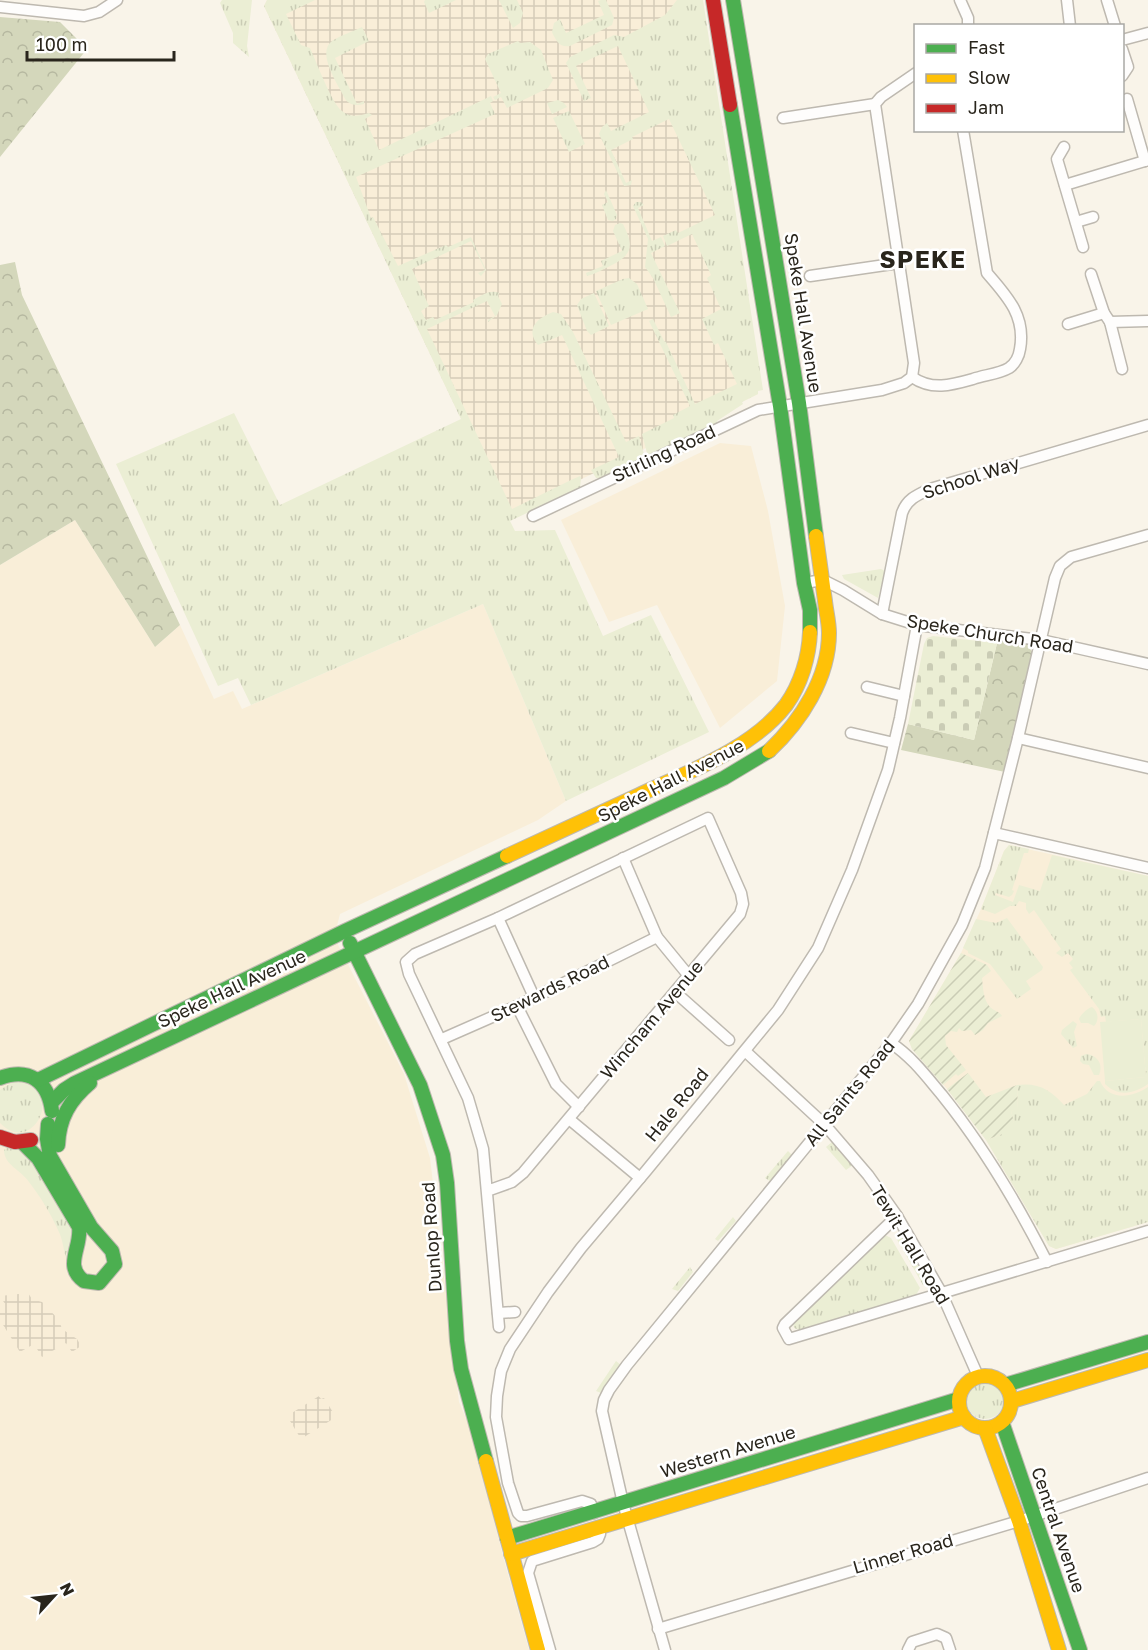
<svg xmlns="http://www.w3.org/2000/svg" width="1148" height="1650" font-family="'Golos Text',sans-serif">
  <defs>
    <pattern id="industrial-grid" width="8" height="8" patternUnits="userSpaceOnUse" patternTransform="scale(1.5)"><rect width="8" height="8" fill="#f9eed8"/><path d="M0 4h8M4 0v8" fill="none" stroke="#d5ccb9"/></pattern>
    <pattern id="grass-tufts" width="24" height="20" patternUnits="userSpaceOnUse" patternTransform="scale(1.5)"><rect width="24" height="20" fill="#ebeed4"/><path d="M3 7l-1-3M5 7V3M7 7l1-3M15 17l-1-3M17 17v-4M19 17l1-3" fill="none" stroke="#caccb5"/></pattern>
    <pattern id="forest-crowns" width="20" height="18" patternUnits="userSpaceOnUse" patternTransform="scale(1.5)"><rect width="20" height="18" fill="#d4d7bb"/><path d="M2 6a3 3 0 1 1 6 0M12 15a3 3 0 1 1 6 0" fill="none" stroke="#b6b8a0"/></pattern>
    <pattern id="cemetery-stones" width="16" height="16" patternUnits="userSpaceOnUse" patternTransform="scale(1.5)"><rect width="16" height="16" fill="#ebeed4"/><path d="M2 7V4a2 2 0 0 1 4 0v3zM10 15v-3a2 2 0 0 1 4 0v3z" fill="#caccb5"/></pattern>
    <pattern id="garden-furrows" width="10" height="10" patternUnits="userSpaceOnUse" patternTransform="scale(1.5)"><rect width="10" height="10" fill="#ebeed4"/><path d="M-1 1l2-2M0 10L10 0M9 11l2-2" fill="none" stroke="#caccb5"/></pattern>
  </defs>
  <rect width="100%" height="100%" fill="#f9f4e9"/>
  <g fill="#f9eed8">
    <path d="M720 443 751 446 768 511 785 606 777 681 720 728 657 605 609 622 561 520Z"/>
    <path d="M75 520 155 647 180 625 214 699 233 691 242 709 483 604 566 801 538 820 340 914 334 937 404 1074 430 1158 459 1402 472 1433 504 1560 529 1650H0V565Z"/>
    <path d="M1009 845 1148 876V1222L1056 1249 1049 1246 986 1140 947 1089 912 1049 909 1041 961 953 981 909 1004 851Z"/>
  </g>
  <g fill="url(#industrial-grid)">
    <path d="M267 0H698L758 394 507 515 264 6Z"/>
    <path d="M28 1293 32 1299 42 1302 59 1320 62 1329 77 1339 81 1346 72 1352 66 1343 42 1357 34 1344 20 1352 0 1320V1307L5 1304 0 1296Z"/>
    <path d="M319 1396 321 1399 324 1398 336 1417 301 1439 287 1416Z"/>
  </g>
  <g fill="url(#grass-tufts)">
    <path d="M222 0H252L247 46 249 57 233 43V33L220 3Z"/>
    <path d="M267 0H315L286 14 301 45 310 48C316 61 332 104 342 111 350 118 359 116 369 113L372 115 365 119 379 150 491 96 493 101 490 103 495 114 356 177 371 218 373 217 398 266 446 245 448 247 471 237 486 270 481 276 478 273 485 270 471 241 412 269 429 306 421 311 426 320 433 317 435 320 474 302 473 300C481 296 490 289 499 293L498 296 502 304 497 315 488 322V320L495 316 487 301 427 329 512 509 571 480 580 476 581 478 580 488 510 521 515 531 555 530 603 636 651 615 709 732 566 801 483 604 251 705 238 678 218 686 116 464 234 413 280 505 461 419 264 6Z"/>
    <path d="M425 0H456L429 13 424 2Z"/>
    <path d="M499 0H517L523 13 520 23 513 28Z"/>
    <path d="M601 0H606L614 18 612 25 570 46C560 48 556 41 552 32L554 23 560 19 566 33 604 15 598 1Z"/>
    <path d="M677 0H703L763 390 758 391V394L742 402 743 404 717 421 718 424 648 457 642 434 674 418 673 415 690 406 649 321 653 319 664 341 666 342 695 404 737 384 718 343 714 345 702 319 721 309 707 278 711 275 692 234 667 246 663 236 676 230 678 233 715 215 669 119 632 137 633 139 611 150 626 183 632 180 631 185 624 186 599 134 602 127 607 123 611 131 649 112 618 46 576 66 591 98 584 101 566 63 570 57 614 35 624 37 665 15Z"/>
    <path d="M362 27 369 41 335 58 357 104 364 101V104C355 106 348 105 344 97 338 84 316 53 332 41 341 35 352 32 362 27Z"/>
    <path d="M518 41 520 43 530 42 541 50 553 80 548 88 507 108 501 97 495 100 493 97 501 93 485 59 488 54Z"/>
    <path d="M558 100 564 103 567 107 552 114 547 103Z"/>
    <path d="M569 111 585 144 569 152 553 118Z"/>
    <path d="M606 190 617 215 616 219 613 221 608 220 602 205 608 202 604 194Z"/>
    <path d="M636 202H641L644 205 638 208 652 241 661 237 665 246 651 253 680 313 671 317 653 278 645 267 648 239 633 206Z"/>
    <path d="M620 223 623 224C634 246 633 255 610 266 602 270 595 274 587 276L586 273 603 266 601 261 622 251 613 231 615 225Z"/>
    <path d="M629 278 637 284 648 309 611 325 596 291 623 279Z"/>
    <path d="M594 293 609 326 591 335 587 331 577 305 581 299Z"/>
    <path d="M553 312 561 314 573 332 626 442 639 436 645 458 601 478H596L591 470 619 457 562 335 538 345C525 329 537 318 553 312Z"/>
    <path d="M881 569 885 571 878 598 844 579 842 575Z"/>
    <path d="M1009 845 1029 849 1028 853H1024L1012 890 1014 891 1012 895 1009 897 996 893 995 895 1013 902 1019 885 1040 891 1052 855 1148 876V1084C1134 1094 1118 1097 1105 1084V1081L1146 1077 1141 1019 1106 1022 1105 1016 1101 1017 1099 1009 1070 970 1073 968 1069 963 1073 959 1068 953 1062 957 1056 953 1061 949 1034 910 1029 914 1026 909V903L1019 901 1016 906H1010L995 914 981 909 1004 851Z"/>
    <path d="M1007 918 1043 967 1042 970 1026 981 1031 989 1017 999 990 964 968 953V951L963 948 976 919 996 923Z"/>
    <path d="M1092 1007C1099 1012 1099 1021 1094 1026L1088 1023H1081L1079 1019C1080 1015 1088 1008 1092 1007Z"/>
    <path d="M1073 1021 1077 1024 1074 1032 1077 1046 1073 1048 1061 1034 1062 1030Z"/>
    <path d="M1086 1054C1097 1055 1104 1064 1099 1075H1094L1089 1065 1083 1064 1080 1061 1081 1056Z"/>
    <path d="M1097 1081H1100C1109 1102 1133 1097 1148 1087V1222L1056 1249 1049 1246 986 1140 1000 1135 1014 1122 1011 1111 1018 1109 1017 1085C1038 1082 1051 1090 1064 1105L1087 1094Z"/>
    <path d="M13 1082C69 1080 35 1159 0 1123V1090Z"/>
    <path d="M832 1142 853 1165 846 1170 826 1147Z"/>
    <path d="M7 1148 20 1149 30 1155 73 1231 72 1243 66 1258C63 1249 63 1239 58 1230 51 1214 40 1196 29 1182 21 1170 4 1165 4 1150Z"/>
    <path d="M788 1151 792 1155 770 1181 765 1178Z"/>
    <path d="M733 1217 736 1221 718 1241 715 1239Z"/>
    <path d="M902 1231 931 1281 923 1285 895 1236Z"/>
    <path d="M885 1235 891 1238 920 1288 916 1295 802 1331 794 1328 793 1323 797 1318Z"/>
    <path d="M690 1267 693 1272 678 1291 672 1289Z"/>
    <path d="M616 1361 621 1365 601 1393 596 1391Z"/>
    <circle cx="985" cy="1400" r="19"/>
  </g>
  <g fill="url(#forest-crowns)">
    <path d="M0 17 60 22 87 49 0 157Z"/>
    <path d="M15 262 22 295 180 625 155 647 75 520 0 565V265Z"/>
    <path d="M998 639 1026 643 1033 653 1005 772 901 750 908 724 974 740Z"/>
  </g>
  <path fill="url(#cemetery-stones)" d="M933 636 997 643 974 740 908 724 924 644 927 638Z"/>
  <g fill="url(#garden-furrows)">
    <path d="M961 953 987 965 991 971 982 978C983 987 983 1000 990 1007 994 1011 999 1011 1002 1016L988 1023 983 1030 975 1035 971 1030 962 1031 959 1028 957 1032 951 1031 945 1036 946 1045 966 1070 958 1076 956 1074 943 1085 912 1049 909 1041Z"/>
    <path d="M968 1073 986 1097 1017 1085 1018 1110 1011 1111 1014 1122 1005 1133 986 1140 947 1089Z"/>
  </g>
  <path fill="#ebeed4" d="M1141 1019 1146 1077 1105 1081 1100 1022Z"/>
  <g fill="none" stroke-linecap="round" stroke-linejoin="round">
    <defs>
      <g id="street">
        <path d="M960 0 968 18V26"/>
        <path d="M1067 0 1070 26"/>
        <path d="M1107 0 1115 26"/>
        <path d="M0 7 84 16 99 12 117 0"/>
        <path d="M1122 40 1148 33"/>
        <path d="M1122 49 1128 67 1122 76"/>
        <path d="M1127 99 1145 161"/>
        <path d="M783 118 875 104"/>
        <path d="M1064 147 1057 159 1083 247"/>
        <path d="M1065 185 1148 160"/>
        <path d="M1076 222 1093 217"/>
        <path d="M1091 274 1104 313 1110 322 1122 369"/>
        <path d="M810 276 899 263"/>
        <path d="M1110 322 1148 321"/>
        <path d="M1068 324 1104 313"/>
        <path d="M912 377C932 391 952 385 973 379 984 375 999 374 1009 368 1015 364 1019 356 1020 349 1026 316 1007 296 987 273L963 130"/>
        <path d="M533 516 758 410 882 390 904 383 912 377 914 363 875 104 881 97 916 73"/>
        <path d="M804 583 823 580 843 590 882 614 917 625 1041 640 1148 664"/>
        <path d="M882 614 902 513C907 499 917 495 930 489L1148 425"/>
        <path d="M867 687 904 696"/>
        <path d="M851 733 894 743"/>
        <path d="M1018 738 1148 768"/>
        <path d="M994 833 1148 868"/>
        <path d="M623 858 657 937 689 976"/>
        <path d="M498 918 534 997"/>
        <path d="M675 992 729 1040"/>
        <path d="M517 1006 556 1084 579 1107"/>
        <path d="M442 1039 517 1006 657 937"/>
        <path d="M891 1043C912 1057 926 1076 942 1095 984 1147 1017 1203 1047 1262"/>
        <path d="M745 1051 825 1125 868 1175 897 1216 941 1292 978 1376"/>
        <path d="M569 1119 640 1178"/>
        <path d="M487 1191 512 1182 523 1173 740 914 743 904 741 893 708 818 498 918 415 954 406 962 409 974 468 1098 483 1149 499 1327"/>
        <path d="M897 1216 785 1324 783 1328 789 1339 1148 1231"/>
        <path d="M498 1313 515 1312"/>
        <path d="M594 1513 591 1504 582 1501 527 1516H521L518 1513 508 1483 496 1417 497 1396 501 1371 510 1349 548 1292 581 1248 646 1171 778 1010 818 948 852 870 888 770 900 718 917 625"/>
        <path d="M658 1629 1019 1521 1148 1478"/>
        <path d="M550 1650 528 1573 532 1561 593 1542 598 1539 600 1534 598 1527"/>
        <path d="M665 1650 623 1503 602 1411 604 1400 609 1390 627 1365 891 1043 918 1004 962 925 985 868 1018 738 1055 578 1060 566 1071 557 1148 535"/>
        <path d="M908 1650 912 1642 937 1634 946 1638 950 1650"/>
      </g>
      <g id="fast">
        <path d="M733 0 799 403 816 536"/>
        <path d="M730 105 780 406 804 583 810 610V632"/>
        <path d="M350 943 420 1085 443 1155 447 1183 457 1341 461 1369 486 1461"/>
        <path d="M0 1078C29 1067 48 1081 52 1111"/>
        <path d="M38 1080 345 931 507 856"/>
        <path d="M52 1102 64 1090 75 1083 724 778 769 751"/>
        <path d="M22 1142 38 1158 79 1227C82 1247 63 1266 84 1281L99 1283 115 1264 112 1251 91 1227 50 1156 47 1139 48 1124"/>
        <path d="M58 1145C59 1118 70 1100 90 1083"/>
        <path d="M1005 1385 1148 1342"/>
        <path d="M1002 1422 1080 1650"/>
        <path d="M507 1538 959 1399"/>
      </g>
      <g id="slow">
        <path d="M769 751C801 721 829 678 829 633 829 622 826 611 825 601 822 579 819 557 816 536"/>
        <path d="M507 856C551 836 595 815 639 795 688 772 752 749 786 705 801 684 809 657 810 632"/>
        <circle cx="985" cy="1402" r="26"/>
        <path d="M1012 1401 1148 1360"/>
        <path d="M985 1428 1019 1521 1059 1650"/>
        <path d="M486 1461 538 1650"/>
        <path d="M511 1554 964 1417"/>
      </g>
      <g id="jam">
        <path d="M713 0 730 105"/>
        <path d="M0 1137 15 1142 31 1140"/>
      </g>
    </defs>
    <use href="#street" stroke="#beb9b0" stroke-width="13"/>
    <use href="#fast" stroke="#beb9b0" stroke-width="16"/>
    <use href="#slow" stroke="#beb9b0" stroke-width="16"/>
    <use href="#jam" stroke="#beb9b0" stroke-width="16"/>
    <use href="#street" stroke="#fefdfc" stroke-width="10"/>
    <use href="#fast" stroke="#4caf50" stroke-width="14"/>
    <use href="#slow" stroke="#ffc107" stroke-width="14"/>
    <use href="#jam" stroke="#c62828" stroke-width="14"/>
  </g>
  <g text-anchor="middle" stroke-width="5" stroke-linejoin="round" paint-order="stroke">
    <g font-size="18" fill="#29251c" stroke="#fff">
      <text transform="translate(803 313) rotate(81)" y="6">Speke Hall Avenue</text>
      <text transform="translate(664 454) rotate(-25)" y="6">Stirling Road</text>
      <text transform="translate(971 478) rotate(-18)" y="6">School Way</text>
      <text transform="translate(990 634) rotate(9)" y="6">Speke Church Road</text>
      <text transform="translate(671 781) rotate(-27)" y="6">Speke Hall Avenue</text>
      <text transform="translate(232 989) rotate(-25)" y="6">Speke Hall Avenue</text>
      <text transform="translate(550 989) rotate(-26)" y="6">Stewards Road</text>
      <text transform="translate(652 1020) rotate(-50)" y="6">Wincham Avenue</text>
      <text transform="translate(850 1093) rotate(-51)" y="6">All Saints Road</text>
      <text transform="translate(677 1105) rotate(-51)" y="6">Hale Road</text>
      <text transform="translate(432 1237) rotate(-94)" y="6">Dunlop Road</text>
      <text transform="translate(910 1245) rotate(59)" y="6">Tewit Hall Road</text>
      <text transform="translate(728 1452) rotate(-17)" y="6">Western Avenue</text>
      <text transform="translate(1058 1530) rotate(71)" y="6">Central Avenue</text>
      <text transform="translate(903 1554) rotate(-16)" y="6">Linner Road</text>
    </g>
    <g font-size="24" font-weight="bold" letter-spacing="1.5" fill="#29251c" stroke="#fff">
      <text x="923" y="268">SPEKE</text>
    </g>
  </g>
  <rect x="914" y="24" width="210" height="108" fill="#ffffff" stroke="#a9a8a4" stroke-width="1.5"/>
  <rect x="926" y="44" width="30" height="9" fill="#4caf50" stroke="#a9a8a4" stroke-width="1.5"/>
  <text x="968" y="54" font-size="18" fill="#29251c">Fast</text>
  <rect x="926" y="74" width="30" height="9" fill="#ffc107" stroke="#a9a8a4" stroke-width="1.5"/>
  <text x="968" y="84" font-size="18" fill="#29251c">Slow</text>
  <rect x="926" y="104" width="30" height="9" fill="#c62828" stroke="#a9a8a4" stroke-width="1.5"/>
  <text x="968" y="114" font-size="18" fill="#29251c">Jam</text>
  <g transform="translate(54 1596) rotate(63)" stroke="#ffffff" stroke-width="4.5" paint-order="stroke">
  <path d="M0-4.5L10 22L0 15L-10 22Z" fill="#29251c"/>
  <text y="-9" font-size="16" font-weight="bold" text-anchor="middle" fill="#29251c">N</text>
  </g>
  <path d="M27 51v9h147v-9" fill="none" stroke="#29251c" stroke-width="3"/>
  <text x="36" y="51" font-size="18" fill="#29251c" stroke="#ffffff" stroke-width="4.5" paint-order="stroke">100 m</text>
</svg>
